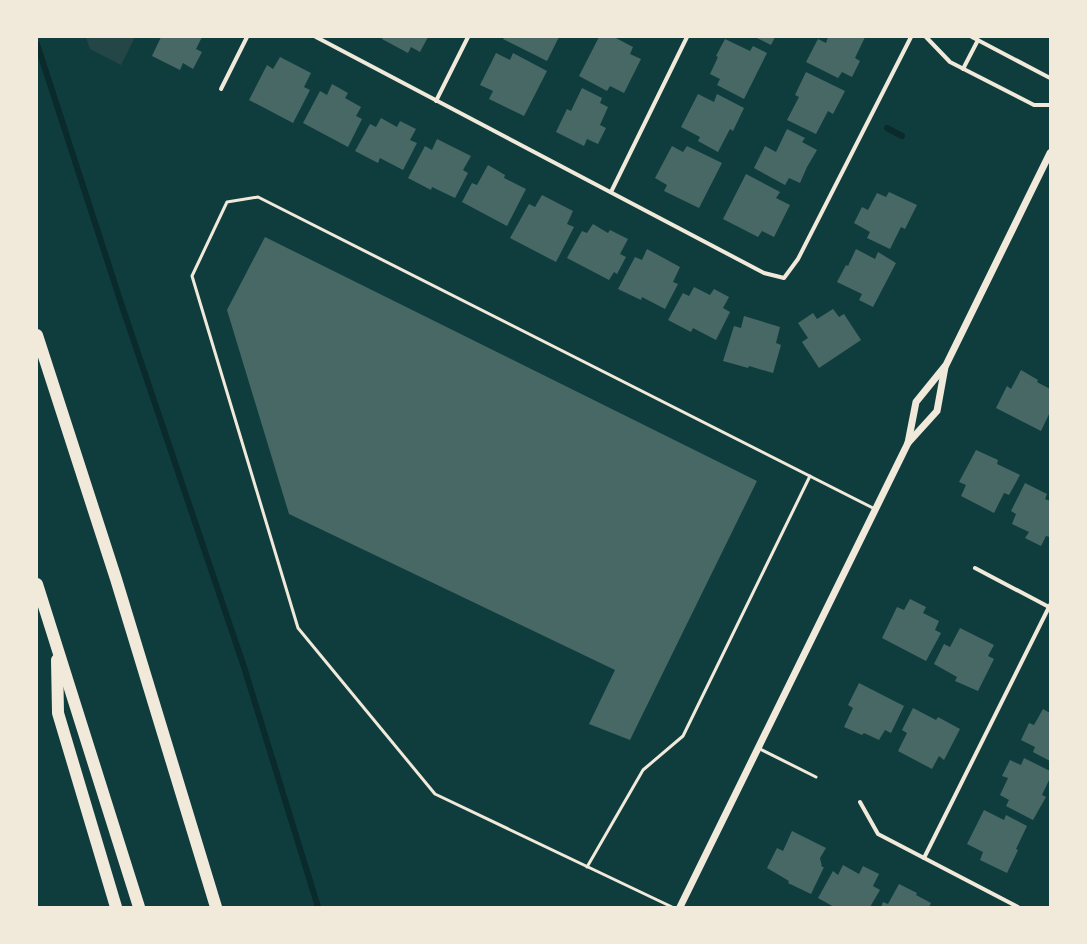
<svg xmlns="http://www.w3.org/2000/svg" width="1087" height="944" font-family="'Alegreya Sans',sans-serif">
  <rect width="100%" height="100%" fill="#0f3d3e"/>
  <path fill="#244646" d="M86 37H135L121 65 90 49Z"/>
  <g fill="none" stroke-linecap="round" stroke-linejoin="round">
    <g stroke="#0a2a2b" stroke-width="6">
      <path d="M37 44 121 303 244 667 318 907"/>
      <path d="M887 128 902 136"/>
    </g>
  </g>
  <g fill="#486865">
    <path d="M161 37H202L196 49 202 52 193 69 183 63 180 70 152 56Z"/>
    <path d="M383 37H428L420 52 411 47 408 53 382 39Z"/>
    <path d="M505 37H559L547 61 503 39Z"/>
    <path d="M599 37H614L633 47 630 54 641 59 624 93 610 86 607 91 579 76Z"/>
    <path d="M755 37H775L771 45Z"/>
    <path d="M828 37H865L855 58 860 61 852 77 842 72 838 78 806 62 818 39 826 43Z"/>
    <path d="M725 39 750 51 753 46 767 53 744 99 717 85 720 79 710 74 718 57 716 56Z"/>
    <path d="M496 53 510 60 513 53 547 71 524 116 489 99 493 91 480 85Z"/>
    <path d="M280 57 311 73 304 87 310 90 293 123 249 100 267 65 273 69Z"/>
    <path d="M806 72 845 91 833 114 828 111 816 134 787 120 799 97 795 95Z"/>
    <path d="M332 84 348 93 345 98 361 107 356 116 362 119 348 147 303 123 320 91 327 95Z"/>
    <path d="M582 88 602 98 600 103 608 107 600 125 606 128 598 144 587 139 584 146 556 132 567 109 571 111Z"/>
    <path d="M698 94 714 102 717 94 744 108 733 131 730 129 718 152 698 141 700 137 681 127Z"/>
    <path d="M381 118 397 127 400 121 416 129 410 140 417 143 403 170 380 158 378 163 355 151 370 124 376 127Z"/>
    <path d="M787 129 805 138 802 142 817 150 807 167 800 183 789 178 785 185 754 168 765 146 776 152Z"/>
    <path d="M437 139 471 156 463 170 468 173 455 198 432 187 431 190 408 178 425 146 432 150Z"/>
    <path d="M672 146 683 152 687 146 722 163 699 208 664 191 667 185 655 178Z"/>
    <path d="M488 165 505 175 504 178 526 189 507 226 462 202 472 183 477 185Z"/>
    <path d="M746 174 780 192 776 198 790 205 774 237 762 231 758 237 723 219Z"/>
    <path d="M889 192 917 205 905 229 901 227 890 249 867 238 870 232 854 223 862 207 868 210 877 193 886 197Z"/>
    <path d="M542 195 573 211 567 224 574 227 556 262 510 238 529 204 535 207Z"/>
    <path d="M593 224 608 233 610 230 628 239 620 254 626 257 617 274 614 272 609 280 567 258 582 231 587 233Z"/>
    <path d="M265 237 757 481 630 740 589 724 615 670 289 514 227 310Z"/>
    <path d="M647 249 680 267 673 282 678 284 665 309 642 297 641 300 618 289 635 257 642 260Z"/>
    <path d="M856 249 875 259 878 252 896 263 873 307 859 300 862 294 837 282 846 265 848 266Z"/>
    <path d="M694 287 710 295 714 289 729 297 723 308 730 312 716 340 693 328 691 332 668 320 683 293 689 296Z"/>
    <path d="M833 309 839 317 844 314 861 340 819 368 802 342 808 338 798 323 813 313 817 319Z"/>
    <path d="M744 316 780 327 776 343 781 345 773 373 749 366 748 368 723 361 734 326 741 328Z"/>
    <path d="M1021 370 1038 380 1037 382 1050 389V398L1049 401 1050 402V412L1041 431 996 408 1007 386 1011 389Z"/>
    <path d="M976 450 998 460 997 464 1020 475 1009 495 1004 493 994 513 961 496 966 485 959 482Z"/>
    <path d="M1025 483 1047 494 1045 499 1050 501V537L1046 536 1041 546 1025 538 1029 532 1012 524 1016 514 1011 511Z"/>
    <path d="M910 599 926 607 923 613 939 621 935 630 941 633 926 661 882 638 897 607 904 610Z"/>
    <path d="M960 628 994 645 988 656 994 659 978 691 955 681 957 677 934 664 944 644 950 647Z"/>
    <path d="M859 683 904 706 891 733 885 730 879 740 864 733 862 735 844 727 853 708 848 705Z"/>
    <path d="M913 708 936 720 938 717 960 729 944 760 939 756 932 769 898 751 907 733 902 730Z"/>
    <path d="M1043 709 1050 713V761L1033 752 1035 747 1021 740 1029 723 1034 725Z"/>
    <path d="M1024 758 1050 771V778L1042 795 1046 797 1033 820 1006 806 1009 800 1000 795 1008 778 1002 776 1010 760 1021 765Z"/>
    <path d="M984 810 1004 820 1006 815 1027 826 1016 849 1018 850 1007 873 980 860 983 852 967 844Z"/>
    <path d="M792 831 826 848 820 858 822 867H824L811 894 788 883 789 881 767 868 777 848 783 851Z"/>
    <path d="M843 865 859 874 863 866 879 874 873 886 880 890 870 907H845L843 906 842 907H834L818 898 833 871 838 875Z"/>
    <path d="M899 884 917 893 916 895 931 903 929 907H881L883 902 888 904Z"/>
  </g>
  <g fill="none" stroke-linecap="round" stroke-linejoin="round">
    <g stroke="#f1e9da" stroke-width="3">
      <path d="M758 748 816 777"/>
      <path d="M587 867 643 770 683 736 810 476"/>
      <path d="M672 907 435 794 298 628 192 276 227 202 258 197 875 509"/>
    </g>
    <g stroke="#f1e9da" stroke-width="4">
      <path d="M316 37 764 273 784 278 798 259 911 37"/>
      <path d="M926 37 950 62 1034 105H1050"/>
      <path d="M972 37 1050 78"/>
      <path d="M963 69 978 40"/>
      <path d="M221 89 247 37"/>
      <path d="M436 101 468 37"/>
      <path d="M611 192 687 37"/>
      <path d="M975 568 1049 607"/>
      <path d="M860 802 878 834 1018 907"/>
      <path d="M924 858 1050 605"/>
    </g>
    <g stroke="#f1e9da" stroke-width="7">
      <path d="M908 443 937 411 945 367"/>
      <path d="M680 907 908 443 916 402 946 365 1050 153"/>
    </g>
    <g stroke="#f1e9da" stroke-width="12">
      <path d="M37 335 116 579 216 907"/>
      <path d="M37 584 139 907"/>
      <path d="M57 660 58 713 116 907"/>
    </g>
  </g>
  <rect width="1087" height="944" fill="none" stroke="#f1e9da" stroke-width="76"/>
</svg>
